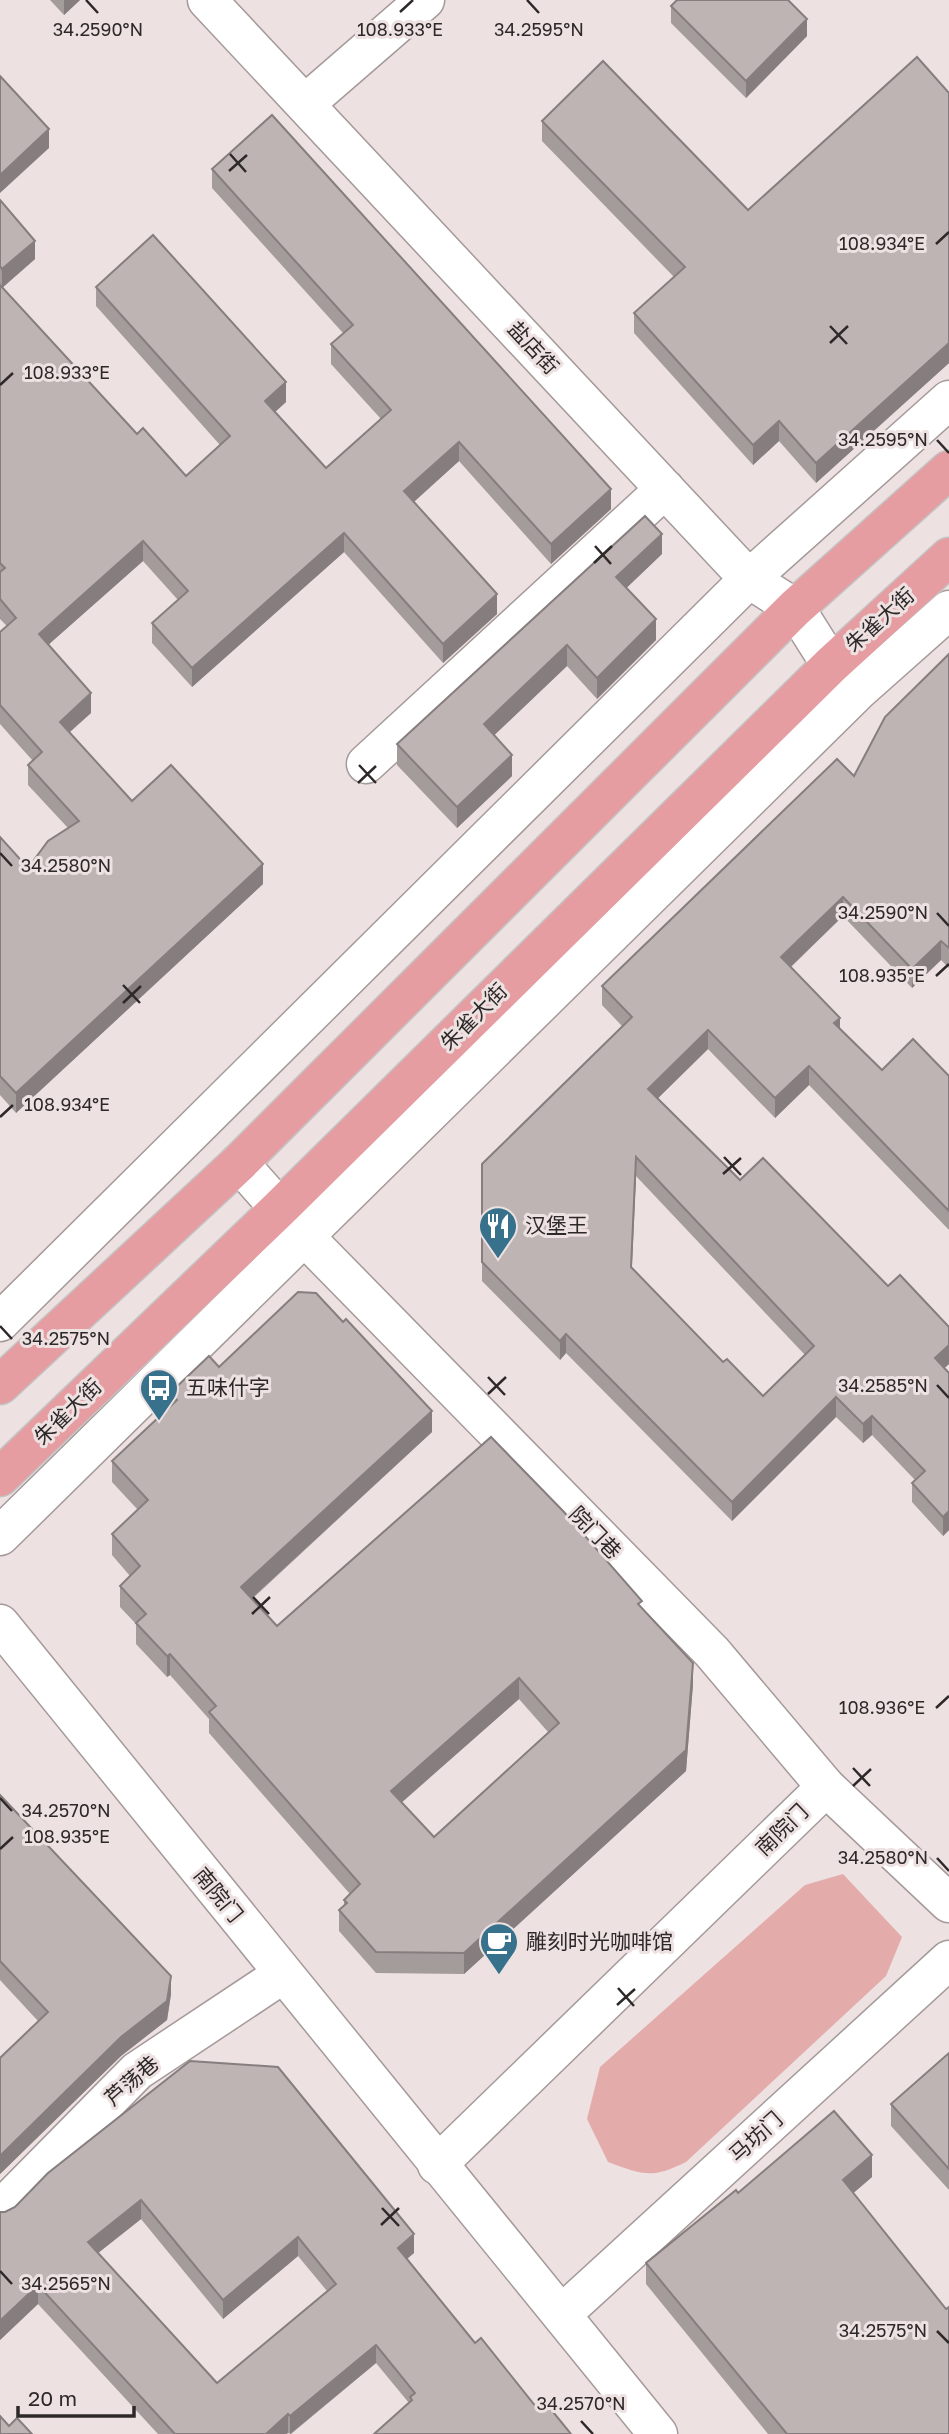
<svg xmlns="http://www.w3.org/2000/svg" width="949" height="2434" font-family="'Golos Text','Noto Sans SC',sans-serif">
  <rect width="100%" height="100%" fill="#ede1e1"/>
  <path fill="#e3acab" d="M843 1874 902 1937 886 1976 686 2162C652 2179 643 2175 608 2162L587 2119 600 2067 805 1885Z"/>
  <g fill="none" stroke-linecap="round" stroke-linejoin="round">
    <defs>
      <g id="minor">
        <path d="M207 0 749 579 795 608 831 665 854 686"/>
        <path d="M305 104 425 0"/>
        <path d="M366 764 665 489"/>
        <path d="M239 1163 303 1235 712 1652 826 1787 949 1903"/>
        <path d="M0 1322 749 579 949 400"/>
        <path d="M0 1536 859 690 949 610"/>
        <path d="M0 1624 658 2434"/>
        <path d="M437 2165 826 1787"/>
        <path d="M0 2210 137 2071 283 1974"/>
        <path d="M562 2314 949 1960"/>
      </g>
      <g id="major">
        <path d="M0 1385 239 1163 795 608 949 470"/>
        <path d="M0 1477 279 1209 831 665 949 557"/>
      </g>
    </defs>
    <use href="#minor" stroke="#a49a99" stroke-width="41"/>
    <use href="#major" stroke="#c4c3c3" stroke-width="41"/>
    <use href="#minor" stroke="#fff" stroke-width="38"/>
    <use href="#major" stroke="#e59da1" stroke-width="38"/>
  </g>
  <g fill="#a49b9b" fill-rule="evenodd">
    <path d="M50 0H80L64 15Z"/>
    <path d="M671 6 807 36 746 98 671 23Z"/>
    <path d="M949 93V363L816 483 779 441 753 465 634 333V313L674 277 542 141V121L748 210Z"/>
    <path d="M212 169 611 509 551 564 459 461 413 502 497 614 443 663 344 552 192 687 152 643V623L178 600 143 561 48 645 91 713 69 732 132 801 263 884 16 1113 0 1095V837L28 868 68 828 28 785V765L33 761 0 724V632L7 626 0 619V285L137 434 186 476 220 445 96 306V287L286 402 275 412 326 468 381 419 331 364V344L343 333 212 188Z"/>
    <path d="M0 200 35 259 2 288 0 285Z"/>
    <path d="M662 554 626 588 656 640 597 699 567 666 494 735 512 776 457 828 397 765V744Z"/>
    <path d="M949 654V968L941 960 912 988 843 916 791 967 840 1029 882 1070 949 1076V1230L809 1085 775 1118 708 1049 658 1098 740 1180 888 1286 949 1327V1364L944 1368 949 1373V1530L943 1536 912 1502V1483L915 1480 872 1435 863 1443 836 1417 732 1521 566 1353 560 1360 482 1281V1164L622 1026 602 1005V986L854 776ZM636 1176 805 1355 763 1396 723 1362 631 1268Z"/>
    <path d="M219 1367 432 1432 252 1599 277 1626 642 1609 693 1684 686 1771 464 1974 376 1973 339 1931V1910L344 1905V1900L350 1894 209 1733V1719L170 1675 167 1677 136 1644V1624L120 1607V1586L130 1576 112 1555V1534L138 1510 112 1482V1461L170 1407V1393ZM519 1699 548 1732 434 1837 401 1802Z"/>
    <path d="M0 1795 171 1994 167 2020 121 2056 0 2174V2058L38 2021 0 1980Z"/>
    <path d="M949 2053V2190L891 2126V2104Z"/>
    <path d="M48 2173 414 2253 407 2259 475 2343 537 2408 571 2434 409 2403 376 2363 291 2434 288 2433 286 2434H158L38 2304 0 2340V2212H5L15 2207ZM141 2219 223 2319 298 2256 327 2291 217 2383 98 2253Z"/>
    <path d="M872 2177 853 2193 946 2309 949 2434H768L646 2284V2263L738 2193Z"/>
  </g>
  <g fill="#867e7e">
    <path d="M64 0H80L64 15Z"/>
    <path d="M807 19V36L746 98V81Z"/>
    <path d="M49 129V148L0 193V175Z"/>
    <path d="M35 241V259L2 288V269Z"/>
    <path d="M949 343V363L816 483V463Z"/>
    <path d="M286 382V402L265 421V401Z"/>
    <path d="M779 421V441L753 465V445Z"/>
    <path d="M459 442V461L404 511V491Z"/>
    <path d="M611 489V509L551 564V544Z"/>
    <path d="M344 533V552L192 687V668Z"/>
    <path d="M662 534V554L616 598V577Z"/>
    <path d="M143 541V561L39 653V634Z"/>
    <path d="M497 594V614L443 663V644Z"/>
    <path d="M656 619V640L597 699V678Z"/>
    <path d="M567 645V666L484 745V724Z"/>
    <path d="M91 693V713L60 741V722Z"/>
    <path d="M512 755V776L457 828V807Z"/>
    <path d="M263 864V884L16 1113V1093Z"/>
    <path d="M843 897V916L781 976V957Z"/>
    <path d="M941 941V960L912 988V969Z"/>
    <path d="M840 1018V1037L834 1023Z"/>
    <path d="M708 1030V1049L648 1108V1089Z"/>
    <path d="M809 1066V1085L775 1118V1098Z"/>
    <path d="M636 1157V1176L631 1286V1267Z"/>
    <path d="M566 1334V1353L560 1360V1341Z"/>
    <path d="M949 1345V1364L935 1377V1358Z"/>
    <path d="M836 1397V1417L732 1521V1502Z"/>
    <path d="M432 1411V1432L241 1608V1587Z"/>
    <path d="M872 1416V1435L863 1443V1424Z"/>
    <path d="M949 1511V1530L943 1536V1517Z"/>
    <path d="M170 1654V1675L167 1677V1656Z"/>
    <path d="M693 1663V1684L686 1771 464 1974V1953Z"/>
    <path d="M519 1678V1699L391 1812V1791Z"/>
    <path d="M171 1976V1994L167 2020 121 2056 0 2174V2156Z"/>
    <path d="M872 2155V2177L843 2202V2180Z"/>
    <path d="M141 2200V2219L88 2261V2242Z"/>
    <path d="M414 2234V2253L398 2266V2248Z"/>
    <path d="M298 2237V2256L223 2319V2300Z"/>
    <path d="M38 2285V2304L0 2340V2321Z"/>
    <path d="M376 2345V2363L290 2434V2416Z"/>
    <path d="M288 2414V2433L286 2434H266Z"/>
  </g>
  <g fill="#bfb4b4" stroke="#867e7e" stroke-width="2" fill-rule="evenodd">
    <path d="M677 0H788L807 19 746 81 671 6Z"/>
    <path d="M917 57 949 93V343L816 463 779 421 753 445 634 313 685 267 542 121 603 61 748 210Z"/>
    <path d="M0 76 49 129 0 175Z"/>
    <path d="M272 115 611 489 551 544 459 442 404 491 497 594 443 644 344 533 192 668 152 623 188 591 143 541 39 634 91 693 60 722 132 801 171 765 263 864 16 1093 0 1076V837L28 868 48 841 79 821 28 765 42 752 0 705V632L16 618 0 599V572L5 568 0 563V285L137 434 143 428 186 476 230 436 96 287 153 235 286 382 265 401 326 468 391 410 331 344 353 325 212 169Z"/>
    <path d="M0 200 35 241 2 269 0 266Z"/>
    <path d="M645 516 662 534 616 577 656 619 597 678 567 645 484 724 512 755 457 807 397 744Z"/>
    <path d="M949 654V948L941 941 912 969 843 897 781 957 840 1018 834 1023 882 1070 913 1039 949 1076V1211L809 1066 775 1098 708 1030 648 1089 740 1180 763 1158 888 1286 900 1275 949 1327V1345L935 1358 949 1373V1511L943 1517 912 1483 925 1471 872 1416 863 1424 836 1397 732 1502 566 1334 560 1341 482 1262V1164L632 1017 602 986 837 759 854 776 885 717ZM636 1157 814 1346 763 1396 727 1359 723 1362 631 1267Z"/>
    <path d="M298 1292 316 1293 343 1322 346 1319 432 1411 241 1587 277 1626 491 1437 564 1512 642 1601 638 1604 693 1663 686 1750 464 1953 376 1952 339 1910 347 1903 344 1900 360 1884 209 1712 216 1706 170 1654 167 1656 136 1623 146 1614 120 1586 140 1566 112 1534 148 1500 112 1461 177 1400 170 1393 209 1356 219 1367ZM519 1678 559 1723 434 1837 391 1791Z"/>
    <path d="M0 1795 171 1976 167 2001 121 2037 0 2156V2058L48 2012 0 1961Z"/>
    <path d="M949 2053V2169L891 2104Z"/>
    <path d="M190 2061 278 2067 414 2234 398 2248 475 2343 481 2338 537 2408 545 2402 571 2434H374L412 2400 410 2397 415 2393 376 2345 290 2416 288 2414 266 2434H175L38 2285 0 2321V2212H5L15 2207 48 2173ZM141 2200 223 2300 298 2237 336 2284 217 2383 88 2242Z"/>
    <path d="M834 2111 872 2155 843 2180 946 2309 949 2307V2434H787L646 2263 736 2190 738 2193Z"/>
    <path d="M0 2416 9 2426 17 2418 32 2434H0Z"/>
  </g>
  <path fill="none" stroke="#2d2928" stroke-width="2.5" d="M86 0 98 13M527 0 539 13M400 12 413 0M230 154 246 172M229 171 247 155M936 244 949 232M830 326 847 344M830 343 848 326M0 385 13 373M937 440 949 453M595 546 611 564M594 563 612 546M359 765 376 783M358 783 376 766M0 853 12 866M937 913 949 926M936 976 949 964M123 985 140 1003M123 1003 141 986M0 1117 13 1105M724 1157 741 1175M723 1174 741 1158M0 1326 12 1339M488 1377 505 1395M937 1385 949 1398M488 1394 506 1377M253 1597 269 1614M252 1614 270 1597M936 1708 949 1696M853 1768 870 1786M853 1786 871 1769M0 1798 12 1811M0 1849 13 1837M937 1858 949 1871M618 1988 634 2006M617 2005 635 1989M382 2208 399 2226M381 2225 399 2208M0 2271 12 2284M937 2331 949 2343M581 2421 593 2434"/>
  <defs>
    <symbol id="restaurant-pin" viewBox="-11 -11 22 30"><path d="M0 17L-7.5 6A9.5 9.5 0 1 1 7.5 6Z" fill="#38718b" stroke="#ede1e1"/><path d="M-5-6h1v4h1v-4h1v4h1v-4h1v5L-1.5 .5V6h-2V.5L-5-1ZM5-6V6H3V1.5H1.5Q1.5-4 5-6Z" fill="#fff"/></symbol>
    <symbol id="bus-pin" viewBox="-11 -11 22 30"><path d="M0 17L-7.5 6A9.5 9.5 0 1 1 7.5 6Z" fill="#38718b" stroke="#ede1e1"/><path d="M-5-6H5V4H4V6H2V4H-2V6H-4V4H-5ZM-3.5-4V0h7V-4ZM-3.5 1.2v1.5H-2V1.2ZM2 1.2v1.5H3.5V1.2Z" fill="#fff"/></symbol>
    <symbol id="cafe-pin" viewBox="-11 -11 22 30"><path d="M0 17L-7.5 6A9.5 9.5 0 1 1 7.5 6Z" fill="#38718b" stroke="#ede1e1"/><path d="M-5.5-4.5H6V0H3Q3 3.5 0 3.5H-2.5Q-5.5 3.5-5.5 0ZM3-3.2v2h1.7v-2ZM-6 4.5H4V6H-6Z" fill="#fff"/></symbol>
  </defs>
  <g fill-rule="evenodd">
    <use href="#restaurant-pin" x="476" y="1204" width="44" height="60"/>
    <use href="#bus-pin" x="137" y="1366" width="44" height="60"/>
    <use href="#cafe-pin" x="477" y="1920" width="44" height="60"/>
  </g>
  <g text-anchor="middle" stroke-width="6" stroke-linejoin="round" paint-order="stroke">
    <g font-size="21" fill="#2d2928" stroke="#ede1e1">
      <text transform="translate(533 348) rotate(47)" y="7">盐店街</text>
      <text transform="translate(880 620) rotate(-42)" y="7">朱雀大街</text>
      <text transform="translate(474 1017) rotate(-45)" y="7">朱雀大街</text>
      <text transform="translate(68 1412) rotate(-44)" y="7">朱雀大街</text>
      <text transform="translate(595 1533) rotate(46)" y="7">院门巷</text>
      <text transform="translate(782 1830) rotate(-44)" y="7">南院门</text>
      <text transform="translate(218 1895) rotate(51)" y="7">南院门</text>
      <text transform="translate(132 2081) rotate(-41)" y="7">芦荡巷</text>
      <text transform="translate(756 2137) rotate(-42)" y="7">马坊门</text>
    </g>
    <g font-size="21" fill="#2d2928" stroke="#ede1e1" text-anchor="start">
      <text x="525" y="1233">汉堡王</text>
      <text x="186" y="1395">五味什字</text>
      <text x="526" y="1949">雕刻时光咖啡馆</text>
    </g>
  </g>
  <g font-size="18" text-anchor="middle" fill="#2d2928" stroke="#ede1e1" stroke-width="6" stroke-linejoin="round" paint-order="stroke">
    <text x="400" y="36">108.933°E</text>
    <text x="98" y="36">34.2590°N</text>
    <text x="539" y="36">34.2595°N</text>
    <text x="882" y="250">108.934°E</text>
    <text x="67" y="379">108.933°E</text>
    <text x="883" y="446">34.2595°N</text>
    <text x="66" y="872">34.2580°N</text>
    <text x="883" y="919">34.2590°N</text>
    <text x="882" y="982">108.935°E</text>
    <text x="67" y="1111">108.934°E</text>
    <text x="66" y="1345">34.2575°N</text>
    <text x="883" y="1392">34.2585°N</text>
    <text x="882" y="1714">108.936°E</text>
    <text x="66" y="1817">34.2570°N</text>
    <text x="67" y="1843">108.935°E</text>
    <text x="883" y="1864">34.2580°N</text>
    <text x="66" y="2290">34.2565°N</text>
    <text x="883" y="2337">34.2575°N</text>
    <text x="581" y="2410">34.2570°N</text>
  </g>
  <path d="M18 2406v10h116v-10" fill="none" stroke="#2d2928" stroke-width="3.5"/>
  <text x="28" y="2406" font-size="21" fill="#2d2928" stroke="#ede1e1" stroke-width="5" paint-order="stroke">20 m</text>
</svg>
